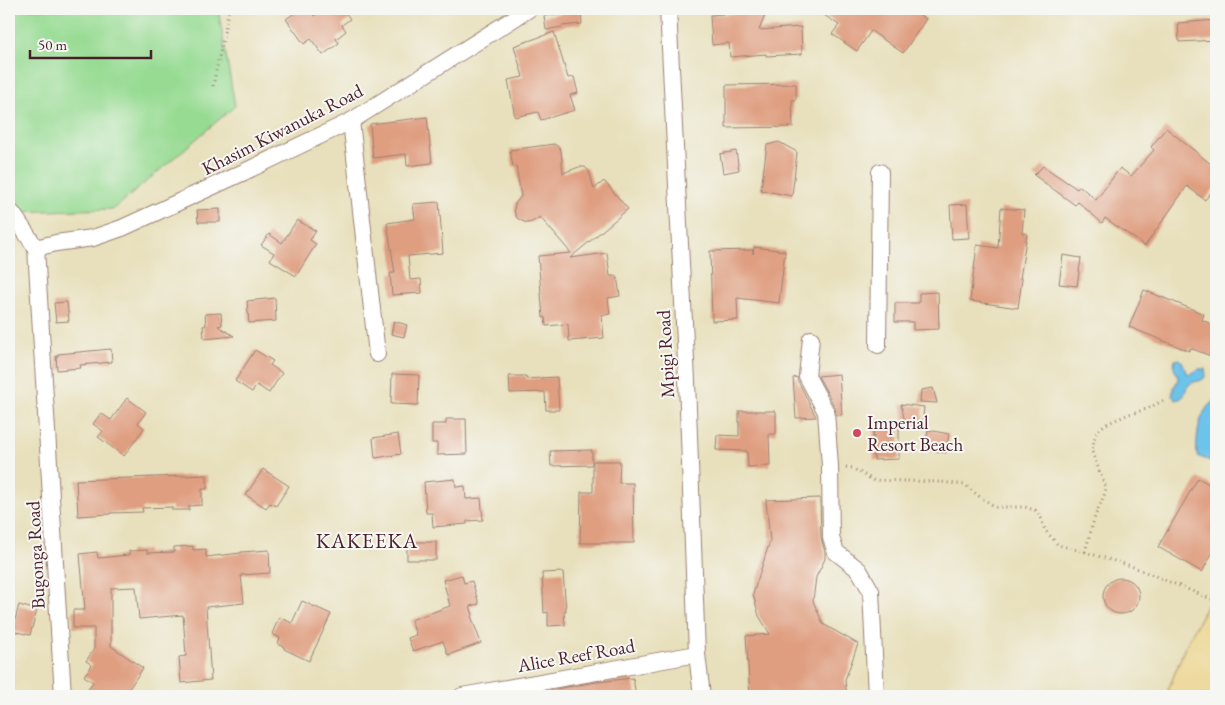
<svg xmlns="http://www.w3.org/2000/svg" width="1225" height="705" font-family="'EB Garamond',serif">
  <rect width="100%" height="100%" fill="#f6f6f2"/>
  <filter id="ink" filterUnits="userSpaceOnUse"><feTurbulence type="fractalNoise" baseFrequency=".02" numOctaves="2"/><feDisplacementMap in="SourceGraphic" scale="10" xChannelSelector="R" yChannelSelector="G"/><feConvolveMatrix kernelMatrix="1 2 1 2 8 2 1 2 1" color-interpolation-filters="sRGB"/></filter>
  <filter id="wash" filterUnits="userSpaceOnUse"><feTurbulence type="fractalNoise" baseFrequency=".0096" numOctaves="4" result="noise"/><feDisplacementMap in="SourceGraphic" scale="20" xChannelSelector="R" yChannelSelector="G"/><feGaussianBlur stdDeviation="1.12" result="paint"/><feColorMatrix in="noise" values="0 0 0 0 0 0 0 0 0 0 0 0 0 0 0 0 0 1.4 0 .05"/><feComposite in="paint" operator="in"/></filter>
  <g filter="url(#wash)">
    <rect width="100%" height="100%" fill="#e8e0bc"/>
    <path fill="#97db93" stroke="#707d5f" d="M9 9H218L235 106 114 209 13 212 9 208Z"/>
    <path fill="#eeda9e" stroke="#9c7c64" d="M1216 587V696H1166L1185 647Z"/>
    <g fill="#6ec3eb" stroke="#5c718b">
      <path d="M1180 359C1184 363 1184 367 1186 372L1190 374 1199 369H1205C1209 384 1194 379 1189 385 1183 391 1188 397 1176 400L1172 396C1173 393 1173 390 1174 387 1175 385 1177 382 1178 380 1179 372 1171 370 1175 360Z"/>
      <path d="M1216 399V463L1197 456C1196 436 1198 411 1216 399Z"/>
    </g>
    <g id="blocks">
      <g fill="#df9e80">
        <path d="M300 9H309L314 16 324 9H343L350 19 342 25 346 31 336 39 339 43 323 55 311 39 304 44 286 19Z"/>
        <path d="M815 9H911L926 19 903 53 871 31 857 51 832 34 839 25Z"/>
        <path d="M581 10 582 24 562 26V27L546 30 544 16Z"/>
        <path d="M767 11 759 30 801 27 802 54 766 56V54L730 57 729 43 712 45 710 15Z"/>
        <path d="M1216 20V40L1179 42 1178 23Z"/>
        <path d="M554 32 568 78 574 77 578 93 570 95 575 110 541 120 538 112 515 117 508 80 523 77 514 46Z"/>
        <path d="M796 84V100H792L793 127 726 128V85Z"/>
        <path d="M427 117 432 163 407 166 406 154 373 158 370 124Z"/>
        <path d="M1166 128 1216 168V186L1205 200 1187 186 1145 246 1105 218 1102 223 1078 202 1075 205 1034 175 1043 166 1077 189 1080 186 1096 200 1120 168 1131 176 1154 150 1151 147Z"/>
        <path d="M779 142 797 152 792 196 761 190 767 145Z"/>
        <path d="M554 144 560 148 561 151 563 173 579 167H585L589 171 594 189 604 181 628 209 570 258 607 253 610 276H617L620 296 608 298 610 314 602 315 604 338 569 341 568 324 546 326 545 317 543 318 538 256 571 253 540 217 532 222 527 223 522 221 517 218 515 214 514 209 515 204 521 196 516 166 513 167 510 150Z"/>
        <path d="M736 151 739 170 723 173 720 154Z"/>
        <path d="M439 202 443 253 408 256 410 280 421 279 422 293 392 295 390 273H395L387 223 415 219 413 204Z"/>
        <path d="M967 204 969 238 952 239 950 205Z"/>
        <path d="M1001 208 1024 210 1022 233H1027L1020 279H1022L1018 308 970 301 977 245 998 248Z"/>
        <path d="M220 209V222H198L197 210Z"/>
        <path d="M297 220 316 231 310 240 316 244 296 276 270 260 274 253 261 245 269 234 282 243Z"/>
        <path d="M754 247 785 251 779 303 737 298 738 320 712 321 710 251 753 250V254Z"/>
        <path d="M1063 255 1081 258 1077 286 1059 284Z"/>
        <path d="M1144 290 1204 314 1202 320 1216 326V358L1190 348 1189 351 1129 327Z"/>
        <path d="M938 292 939 329 913 330V322H895V303H919V293Z"/>
        <path d="M275 298 276 321 249 323 247 301Z"/>
        <path d="M67 302 69 321 56 322 54 303Z"/>
        <path d="M221 313 222 325 218 326 234 336 204 339 203 326 206 325 205 314Z"/>
        <path d="M394 321 407 325 404 337 391 334Z"/>
        <path d="M111 349 112 362 80 365 81 368 57 370 56 356H58V354Z"/>
        <path d="M255 350 273 361 270 365 282 373 269 393 257 385 252 392 235 381Z"/>
        <path d="M392 374 419 375 418 405 391 404Z"/>
        <path d="M839 374 842 415H836L835 407 818 376Z"/>
        <path d="M509 376H526V379L557 377 559 410H546L545 392 510 393Z"/>
        <path d="M797 377 798 381 816 417 796 418 793 378Z"/>
        <path d="M933 388 937 403 920 402 921 390Z"/>
        <path d="M127 398 146 412 138 423 144 428 124 456 98 437 103 431 93 424 101 413 111 420Z"/>
        <path d="M901 404 924 407 922 425 905 423Z"/>
        <path d="M739 411H776V434H769L770 466 748 467 747 451 716 450 717 435 739 436Z"/>
        <path d="M446 419H466L467 454 437 455V443H432V424H446Z"/>
        <path d="M899 428V459L874 460 873 429Z"/>
        <path d="M928 430 949 434 946 453 925 449Z"/>
        <path d="M398 434 401 454 375 458 373 438Z"/>
        <path d="M592 450V465L551 466 550 451Z"/>
        <path d="M593 461H620L619 483H633L634 543H580L581 492H593Z"/>
        <path d="M263 469 289 486 276 506 270 503 266 508 246 495Z"/>
        <path d="M207 475V489H202V505L189 506V510H172V507L142 508 143 512 110 513V514L78 516 76 480Z"/>
        <path d="M1198 478 1216 488V546L1202 572 1158 547Z"/>
        <path d="M455 479 456 487 465 486 466 499 481 498 483 520 467 521V524L433 527 432 513H426L424 482Z"/>
        <path d="M820 498 821 538 825 552V559L816 577 813 601 823 624 858 644 845 680 847 696H750L746 636 770 634 759 616 753 594 770 541 766 500Z"/>
        <rect x="407" y="542" width="29" height="18"/>
        <path d="M193 546V550L206 549V557L241 553V552L269 550 270 573 241 575 244 603 206 607 211 680 181 683 179 657 186 656 183 615 139 619 136 587 111 588V646L143 668 124 696H99L88 689 93 682 84 676 92 665 86 661 94 649V628H73V610H85L80 554 97 552 98 558 129 555V551L147 550V553L174 552V547Z"/>
        <path d="M563 572 566 611H564L565 625 548 626V612L544 613 542 573Z"/>
        <path d="M462 575 464 583 472 581 479 604 470 606 473 615 471 616 481 643 448 655 443 641 413 651 408 638 416 635 411 620 450 606 443 580Z"/>
        <circle cx="1121" cy="596" r="18"/>
        <path d="M302 601 331 614 309 661 284 649V647L278 644 280 638 272 634 279 617 292 623Z"/>
        <path d="M19 605 37 610 30 635 12 631Z"/>
        <path d="M633 678 636 696H550V690L597 682Z"/>
      </g>
    </g>
  </g>
  <g filter="url(#ink)">
    <use href="#blocks" fill-opacity="0" stroke="#998074" stroke-width="1"/>
    <g fill="none" stroke-linecap="round" stroke-linejoin="round">
      <defs>
        <g id="minor">
          <path d="M668 9 687 381 697 654 702 696"/>
          <path d="M351 121 377 354"/>
          <path d="M9 211 13 214 36 248 63 696"/>
          <path d="M36 248 56 243 93 238 122 228 244 172 351 121 529 9"/>
          <path d="M811 339 807 376 826 412 830 466 831 538 836 552 859 570 871 591 876 696"/>
          <path d="M878 345 880 172"/>
          <path d="M462 696 697 654"/>
        </g>
      </defs>
      <use href="#minor" stroke="#998074" stroke-width="18"/>
      <g stroke="#998074" stroke-width="3" stroke-dasharray="1 4" stroke-linecap="butt">
        <path d="M213 86 229 9"/>
        <path d="M846 467 852 468 873 480 941 482 965 485 980 497 996 507H1025L1035 510 1041 518 1045 530 1058 545 1085 552 1131 566 1216 601"/>
        <path d="M1085 552 1095 516 1104 496 1106 488 1092 452 1095 435 1104 425 1129 414 1147 409 1166 399"/>
      </g>
      <use href="#minor" stroke="#fff" stroke-width="16"/>
    </g>
  </g>
  <circle fill="#d1495b" stroke="#f6f6f2" stroke-width="2" cx="857" cy="433" r="5"/>
  <g text-anchor="middle" stroke-width="4" stroke-linejoin="round" paint-order="stroke">
    <g font-size="19" fill="#4a1f2b" stroke="#f6f6f2">
      <text transform="translate(282 129) rotate(-27)" y="7">Khasim Kiwanuka Road</text>
      <text transform="translate(665 354) rotate(-93)" y="7">Mpigi Road</text>
      <text transform="translate(35 555) rotate(-93)" y="7">Bugonga Road</text>
      <text transform="translate(576 655) rotate(-10)" y="7">Alice Reef Road</text>
    </g>
    <g font-size="19" fill="#4a1f2b" stroke="#f6f6f2" text-anchor="start">
      <text x="867" y="429">Imperial<tspan x="867" dy="22">Resort Beach</tspan></text>
    </g>
    <g font-size="21" letter-spacing="1" fill="#4a1f2b" stroke="#f6f6f2">
      <text x="367" y="548">KAKEEKA</text>
    </g>
  </g>
  <rect width="1225" height="705" fill="none" stroke="#f6f6f2" stroke-width="30"/>
  <path d="M30 50v8h121v-8" fill="none" stroke="#4a1f2b" stroke-width="2.5"/>
  <text x="38" y="50" font-size="15" fill="#4a1f2b" stroke="#f6f6f2" stroke-width="4" paint-order="stroke">50 m</text>
</svg>
